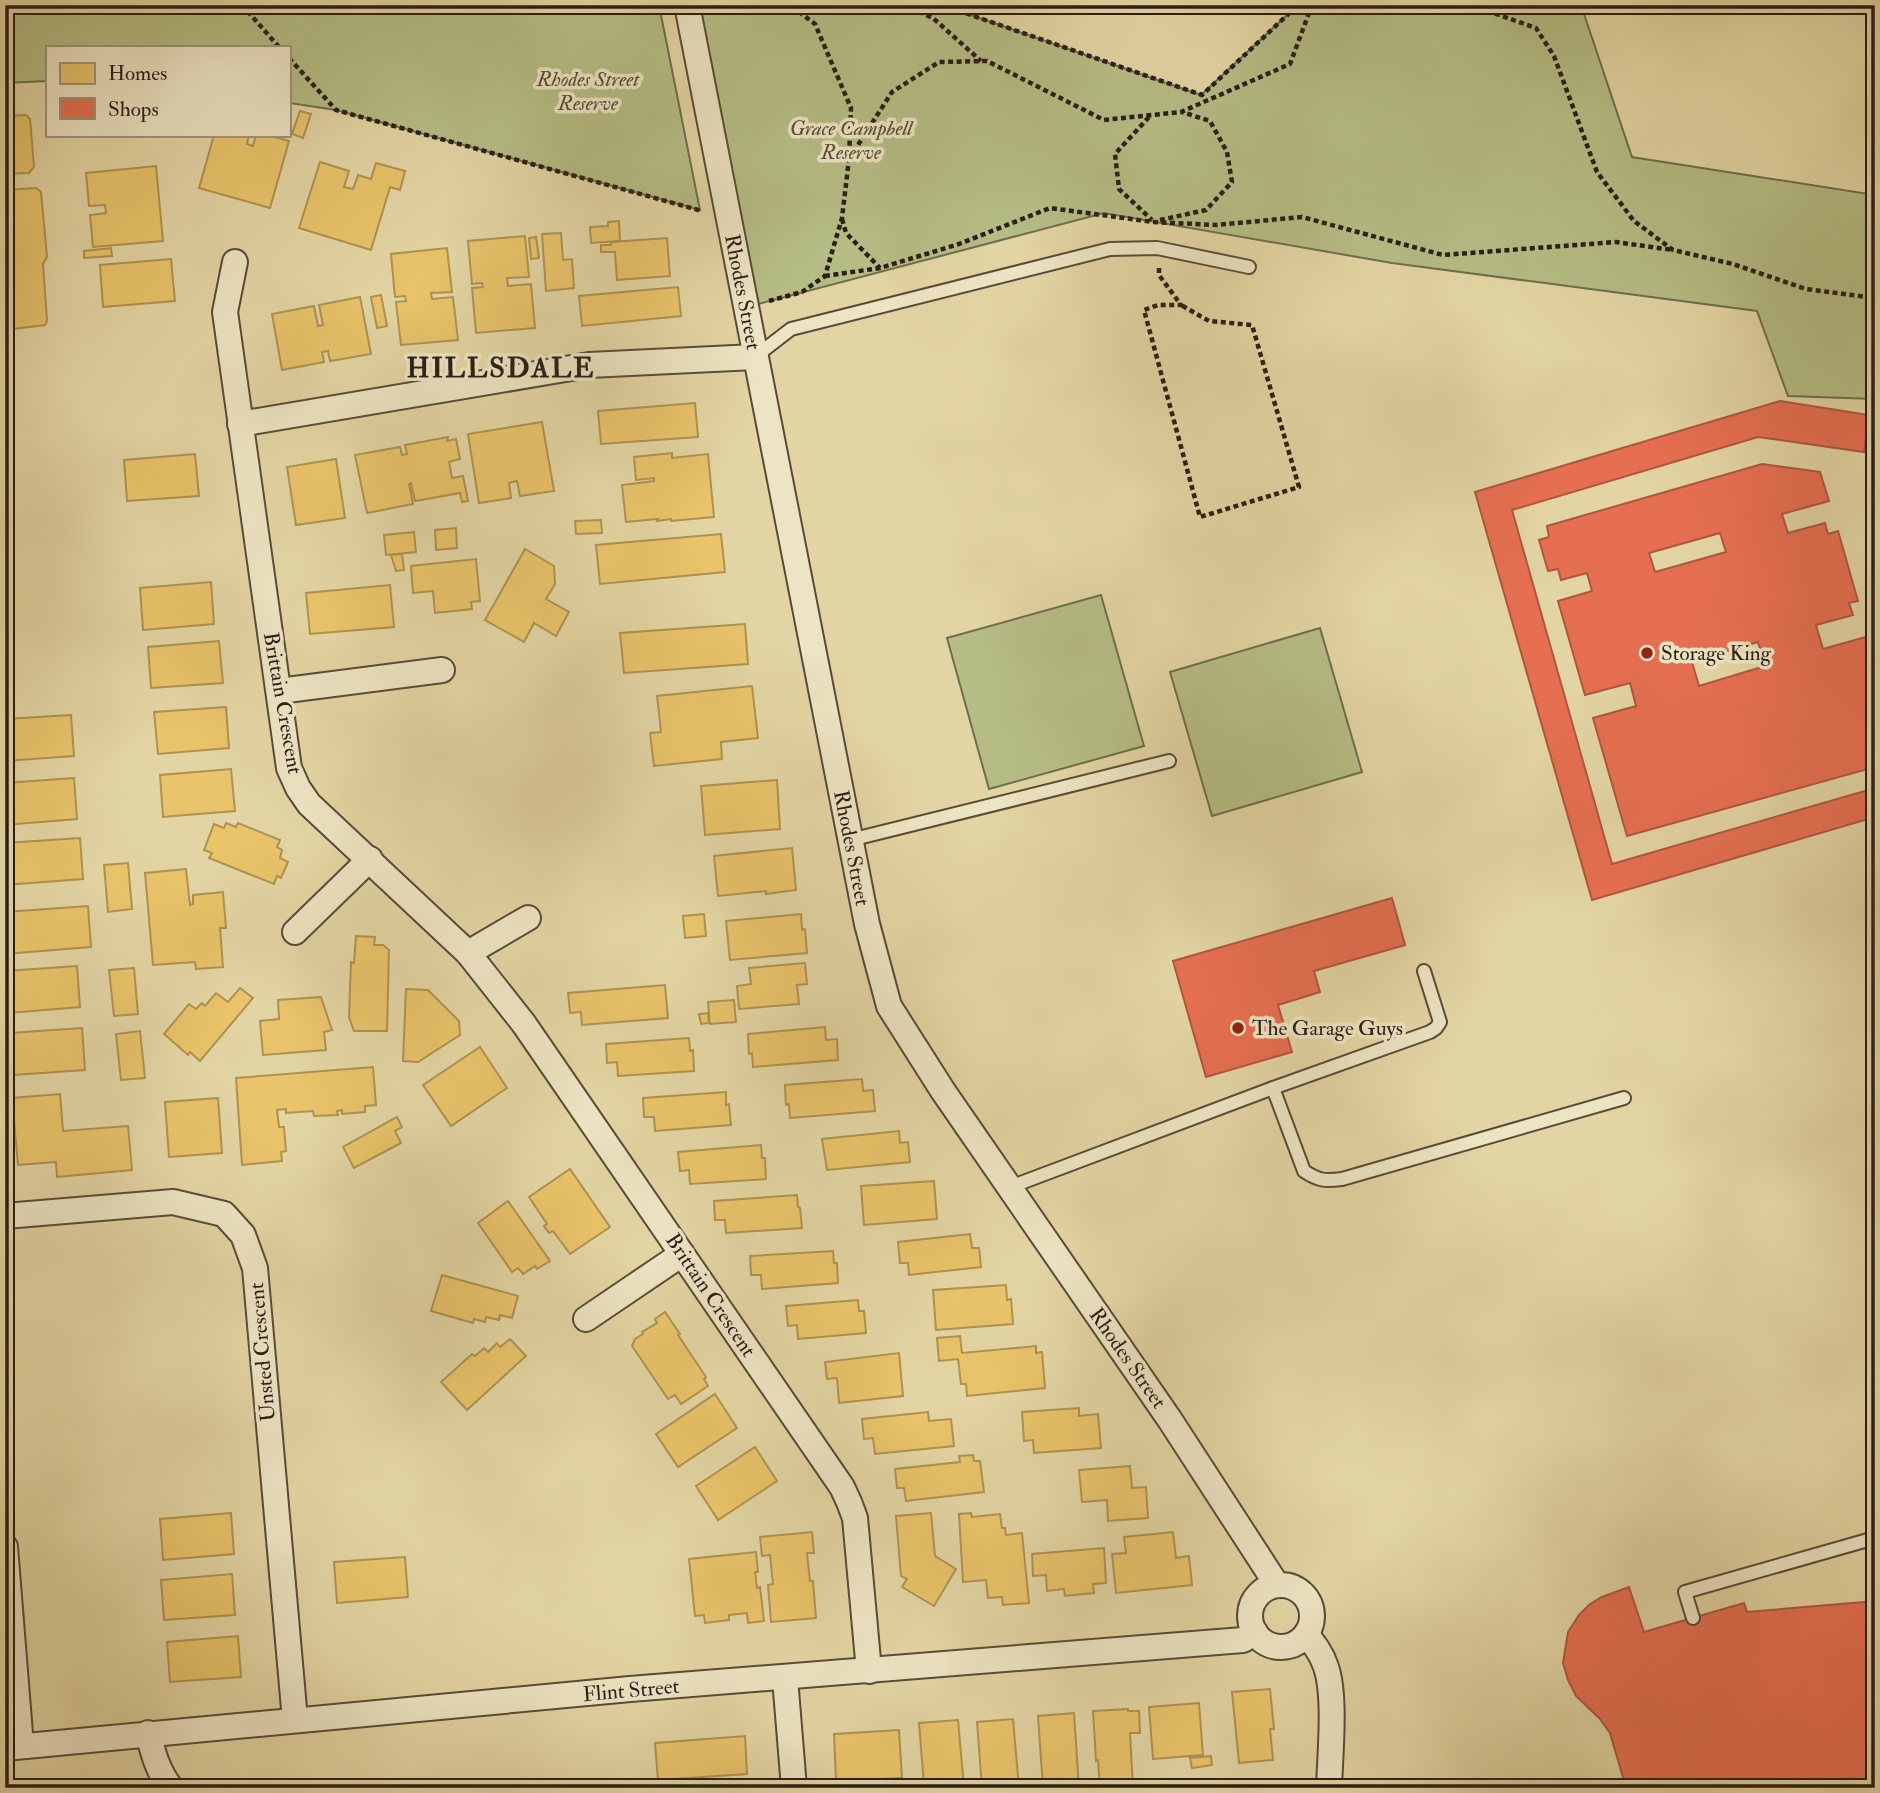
<svg xmlns="http://www.w3.org/2000/svg" width="1880" height="1793" font-family="'IM FELL Double Pica',serif">
  <rect width="100%" height="100%" fill="#e3d5a3"/>
  <filter id="stains"><feTurbulence type="fractalNoise" baseFrequency=".00286" numOctaves="4"/><feColorMatrix values="0 0 0 0 .2 0 0 0 0 .09 0 0 0 0 .02 0 0 0 .5 -.17"/></filter>
  <radialGradient id="worn" r=".72"><stop offset=".6" stop-color="#630" stop-opacity="0"/><stop offset="1" stop-color="#630" stop-opacity=".3"/></radialGradient>
  <g fill="#b5bd84" stroke="#6f6e4d" stroke-width="2">
    <path d="M5 5H659L700 210 336 110 289 103V47H47V81L5 83Z"/>
    <path d="M686 5H942L1201 95 1298 5H1581L1632 157 1875 195V399L1788 396 1757 311 1392 263 1104 213 747 307Z"/>
    <path d="M1101 595 1144 746 989 789 947 638Z"/>
    <path d="M1320 628 1362 772 1212 816 1170 672Z"/>
  </g>
  <g fill="#e9c46a" stroke="#af9251" stroke-width="2">
    <path d="M300 111 311 114 303 138 292 134Z"/>
    <path d="M26 115 30 119 34 167 29 173 5 174V116Z"/>
    <path d="M214 135H249L247 144 253 146 256 135H268L289 141 270 208 199 188Z"/>
    <path d="M320 162 349 171 344 187 353 189 358 175 371 179 376 163 405 171 400 190 390 187 371 250 299 228Z"/>
    <path d="M156 166 163 241 93 247 90 215 106 213 105 205 89 206 86 173Z"/>
    <path d="M36 188 41 192 47 257 43 264 47 321 45 325 5 330V190Z"/>
    <path d="M619 221 620 241 591 243 590 227 608 226V222Z"/>
    <path d="M561 233 563 260 572 259 574 288 546 291 542 234Z"/>
    <path d="M525 236 529 277 507 278 508 286 531 284 535 328 476 333 472 288 483 287 482 283 472 284 468 241Z"/>
    <path d="M536 237 539 258 531 259 529 238Z"/>
    <path d="M667 238 670 276 617 280 615 252H601V245H611V242Z"/>
    <path d="M111 248 112 256 84 258V251Z"/>
    <path d="M447 248 452 292 431 293 432 299 453 297 458 340 401 345 396 302 406 301 405 296 395 297 391 254Z"/>
    <path d="M171 259 175 301 103 307 100 265Z"/>
    <path d="M678 287 681 316 582 326 579 296Z"/>
    <path d="M381 295 387 326 377 328 371 297Z"/>
    <path d="M360 297 371 354 330 361 328 351 322 352 324 362 282 370 272 314 314 306 318 326 323 325 319 305Z"/>
    <path d="M695 403 698 437 601 444 598 411Z"/>
    <path d="M542 422 554 491 520 496 517 481 509 483 511 498 479 503 468 434Z"/>
    <path d="M448 437 447 441 456 439 460 459 449 462 452 478 463 476 468 501 462 502 460 493 415 501 411 483 409 484 413 504 367 513 355 455 400 447 402 455 407 454 405 445Z"/>
    <path d="M672 453V458L708 454 714 517 671 521V519L657 521 658 519 626 522 622 485 654 481V478L636 480 634 457Z"/>
    <path d="M195 454 199 496 127 501 124 460Z"/>
    <path d="M336 459 345 518 296 525 287 467Z"/>
    <path d="M601 520 602 533 576 534 575 521Z"/>
    <path d="M456 528 457 548 436 550 435 530Z"/>
    <path d="M414 532 416 552 386 555 384 535Z"/>
    <path d="M721 534 725 572 600 584 596 545Z"/>
    <path d="M525 549 554 566 555 584 546 599 569 612 556 636 534 623 524 642 485 620Z"/>
    <path d="M402 554 404 570 396 571 391 555Z"/>
    <path d="M476 559 480 601 471 602 472 609 435 613 433 591 413 593 411 566Z"/>
    <path d="M211 582 214 624 143 630 140 588Z"/>
    <path d="M390 585 394 627 310 634 306 593Z"/>
    <path d="M745 624 748 664 624 673 620 633Z"/>
    <path d="M219 641 223 683 151 688 148 647Z"/>
    <path d="M752 686 758 738 721 742 722 759 654 766 650 733 661 732 657 696Z"/>
    <path d="M226 707 229 748 158 754 154 712Z"/>
    <path d="M71 715 74 756 5 761V719Z"/>
    <path d="M231 769 235 811 163 817 160 775Z"/>
    <path d="M74 778 77 819 5 825V783Z"/>
    <path d="M777 780 780 829 705 835 701 786Z"/>
    <path d="M226 823 236 827 238 823 280 840 277 847 282 850 280 858 288 862 281 878 277 876 274 884 209 858 212 853 204 850 214 824 224 828Z"/>
    <path d="M80 838 83 879 5 885V843Z"/>
    <path d="M792 848 796 890 766 894V891L718 896 714 856Z"/>
    <path d="M128 863 132 909 108 912 104 865Z"/>
    <path d="M186 869 190 905 193 904V895L223 892 226 928H220L223 967 196 969 195 962 153 965 145 873Z"/>
    <path d="M88 906 91 947 5 954V912Z"/>
    <path d="M704 914 706 936 685 938 683 916Z"/>
    <path d="M801 914 802 930 805 929 807 953 730 960 726 921Z"/>
    <path d="M356 936 375 937 374 945H383L389 950 387 1031H354L349 1017 351 962 354 963Z"/>
    <path d="M805 963 807 984 797 985 799 1004 739 1009 737 986 751 984 749 968Z"/>
    <path d="M77 966 80 1007 9 1013 5 971Z"/>
    <path d="M134 968 138 1014 114 1016 109 970Z"/>
    <path d="M665 985 668 1018 582 1025 581 1012 570 1013 568 993Z"/>
    <path d="M240 988 253 998 200 1061 190 1052 188 1055 164 1034 189 1004 196 1009 202 1003 205 1006 216 993 228 1002Z"/>
    <path d="M406 989 428 990 459 1021 460 1035 418 1062 403 1061Z"/>
    <path d="M321 997 332 1030 324 1032 326 1050 263 1055 260 1021 279 1019 278 1000Z"/>
    <path d="M734 1000 736 1022 710 1024 708 1002Z"/>
    <path d="M708 1013 709 1023 701 1024 699 1014Z"/>
    <path d="M825 1027 826 1040 837 1039 838 1060 753 1067 752 1053 749 1054 748 1034Z"/>
    <path d="M82 1028 85 1070 13 1075 10 1033Z"/>
    <path d="M140 1031 145 1078 121 1080 116 1034Z"/>
    <path d="M689 1038 690 1051 693 1050 694 1071 618 1076 617 1062 607 1063 606 1044Z"/>
    <path d="M480 1047 507 1088 451 1126 423 1085Z"/>
    <path d="M373 1067 376 1105 365 1106V1112L342 1114V1110L337 1111 338 1115 314 1116 313 1111 286 1113V1109L277 1110 279 1127H284L286 1151 281 1152 282 1161 242 1165 236 1078Z"/>
    <path d="M862 1079 863 1091 873 1090 875 1111 790 1118 789 1104 786 1105 785 1085Z"/>
    <path d="M726 1092V1105L729 1104 731 1125 655 1131 654 1117H644L643 1098Z"/>
    <path d="M60 1094 63 1131 128 1126 132 1170 57 1177 56 1162 18 1165 12 1098Z"/>
    <path d="M218 1098 222 1153 169 1157 165 1102Z"/>
    <path d="M397 1117 402 1127 395 1131 401 1143 354 1168 343 1147Z"/>
    <path d="M899 1131 900 1143 908 1142 910 1162 827 1170 822 1139Z"/>
    <path d="M761 1145 762 1158H765L766 1179 690 1184 689 1170 680 1171 678 1152Z"/>
    <path d="M570 1169 610 1227 570 1254 553 1231 549 1233 544 1226 547 1224 529 1197Z"/>
    <path d="M934 1181 937 1219 864 1225 861 1186Z"/>
    <path d="M797 1195 798 1207 800 1208 802 1228 726 1233 725 1220H715L714 1201Z"/>
    <path d="M508 1201 550 1261 537 1269 535 1266 523 1274 518 1268 512 1272 478 1223Z"/>
    <path d="M970 1234 972 1248H979L981 1267 909 1275 908 1263H900L898 1242Z"/>
    <path d="M833 1251 834 1263H837L838 1283 762 1289 761 1275H751L750 1256Z"/>
    <path d="M442 1275 518 1296 512 1318 500 1315 499 1320 486 1317 485 1322 474 1319 473 1323 431 1311Z"/>
    <path d="M1006 1285 1007 1300 1011 1299 1013 1324 936 1330 933 1290Z"/>
    <path d="M858 1300 859 1311H864L866 1333 798 1339 797 1325 788 1326 786 1306Z"/>
    <path d="M665 1312 680 1334 678 1335 706 1377 704 1379 708 1386 681 1404 675 1395 668 1399 632 1346 635 1339 643 1334 642 1332 657 1323 655 1319Z"/>
    <path d="M960 1336 962 1353 1036 1346V1353L1042 1352 1045 1388 967 1396 966 1384H961L958 1359 939 1361 937 1338Z"/>
    <path d="M510 1339 526 1356 467 1410 441 1382 472 1354 475 1356 484 1348 488 1352 497 1343 500 1347Z"/>
    <path d="M899 1353 903 1396 839 1403 837 1378 827 1379 825 1362Z"/>
    <path d="M715 1394 737 1428 678 1467 656 1434Z"/>
    <path d="M1079 1408V1416L1098 1414 1101 1448 1034 1453 1033 1440 1024 1441 1022 1412Z"/>
    <path d="M928 1412 929 1421 951 1419 954 1446 875 1454 873 1438 864 1439 862 1419Z"/>
    <path d="M755 1447 777 1481 718 1520 696 1486Z"/>
    <path d="M973 1455 974 1461H980L984 1492 906 1501 904 1488H897L895 1469 960 1462 959 1456Z"/>
    <path d="M1130 1466 1132 1488 1146 1487 1148 1518 1108 1521 1107 1500 1082 1502 1079 1470Z"/>
    <path d="M231 1513 234 1554 163 1560 160 1519Z"/>
    <path d="M931 1513 935 1556 956 1569 934 1606 902 1587 907 1579 901 1576 896 1516Z"/>
    <path d="M971 1513 972 1517 1000 1514 1002 1528H1005L1006 1535 1022 1533 1029 1603 1003 1605 1002 1597 988 1598 986 1580 963 1582 959 1514Z"/>
    <path d="M812 1532 814 1553H807L810 1581H813L816 1618 771 1622 768 1585 773 1584 770 1555 762 1556 760 1537Z"/>
    <path d="M1173 1532 1176 1558 1189 1556 1192 1585 1116 1593 1112 1554 1126 1553 1124 1537Z"/>
    <path d="M1104 1548 1106 1583 1093 1584 1094 1593 1065 1596 1064 1589 1047 1591 1046 1575 1033 1576 1032 1554Z"/>
    <path d="M756 1552 758 1572H755L757 1588 760 1587 764 1621 748 1623 747 1613 729 1615V1620L705 1623 704 1615 695 1616 689 1559Z"/>
    <path d="M405 1557 408 1597 337 1603 334 1562Z"/>
    <path d="M232 1574 235 1615 164 1620 161 1580Z"/>
    <path d="M238 1636 241 1677 170 1682 167 1642Z"/>
    <path d="M1270 1689 1274 1729H1270L1273 1760 1239 1763 1232 1692Z"/>
    <path d="M1199 1703 1203 1755 1153 1759 1149 1707Z"/>
    <path d="M1128 1709V1711H1139L1140 1733H1130L1133 1788H1100L1098 1760 1096 1761 1093 1711Z"/>
    <path d="M1074 1713 1079 1788H1043L1038 1716Z"/>
    <path d="M1013 1719 1019 1788H982L977 1722Z"/>
    <path d="M958 1720 964 1788H926V1785H924L919 1723Z"/>
    <path d="M899 1730 902 1778 836 1781 834 1734Z"/>
    <path d="M745 1736 747 1774 658 1780 655 1743Z"/>
    <path d="M1211 1756 1212 1765 1192 1768 1190 1758Z"/>
    <path d="M1270 1781V1788H1202Z"/>
  </g>
  <g fill="#e76f51" stroke="#ae573f" stroke-width="2" fill-rule="evenodd">
    <path d="M1780 401 1869 415 1864 452 1758 437 1512 510 1612 864 1875 788V817L1592 900 1475 492Z"/>
    <path d="M1762 464 1820 472 1829 501 1782 514 1788 533 1825 523 1828 534 1838 531 1858 601 1849 603 1853 615 1816 625 1823 649 1869 636 1875 657V767L1627 836 1593 718 1636 706 1630 683 1585 695 1558 601 1592 591 1587 573 1561 580 1558 569 1548 571 1539 540 1549 537 1547 526ZM1720 533 1726 552 1655 572 1649 553ZM1758 642 1765 666 1699 686 1692 662Z"/>
    <path d="M1392 898 1405 945 1314 971 1320 992 1278 1005 1292 1052 1206 1077 1173 961Z"/>
    <path d="M1629 1587 1644 1632 1744 1603 1747 1612 1875 1601V1788H1626L1610 1733 1600 1719 1576 1696 1568 1680 1563 1663 1568 1632 1579 1615 1590 1604 1602 1597Z"/>
  </g>
  <g fill="none" stroke-linecap="round" stroke-linejoin="round">
    <defs>
      <g id="service">
        <path d="M756 356 791 329 1110 249 1157 248 1249 267"/>
        <path d="M850 840 1169 761"/>
        <path d="M1273 1088 1304 1171C1319 1181 1325 1181 1342 1179L1624 1098"/>
        <path d="M1010 1187 1273 1088 1430 1032 1436 1028 1440 1022 1424 971"/>
        <path d="M1693 1618 1685 1592 1875 1538"/>
      </g>
      <g id="minor">
        <path d="M687 5 867 924 889 1006 943 1091 1170 1420 1277 1585"/>
        <path d="M235 262 225 312 289 768 298 788 309 804 468 953 524 1024 842 1487 849 1502 855 1518 869 1671"/>
        <path d="M240 424 589 365 755 357"/>
        <path d="M279 691 442 670"/>
        <path d="M295 932 370 859"/>
        <path d="M468 953 528 918"/>
        <path d="M5 1216 173 1202 224 1214 243 1235 255 1268 295 1720"/>
        <path d="M586 1319 682 1254"/>
        <path d="M5 1547 21 1746"/>
        <circle cx="1281" cy="1616" r="31"/>
        <path d="M1306 1634C1314 1644 1322 1654 1326 1667 1336 1696 1330 1755 1329 1788"/>
        <path d="M785 1678 794 1788"/>
        <path d="M148 1733C153 1753 158 1772 171 1788"/>
        <path d="M5 1748 630 1689 1243 1640 1255 1632"/>
      </g>
    </defs>
    <use href="#service" stroke="#584c39" stroke-width="16"/>
    <use href="#minor" stroke="#584c39" stroke-width="28"/>
    <g stroke="#291e16" stroke-width="4.5" stroke-dasharray="5 3.5" stroke-linecap="butt">
      <path d="M242 5 279 47"/>
      <path d="M903 5 933 18 981 61"/>
      <path d="M942 5 1202 95 1298 5"/>
      <path d="M1471 5 1536 28 1554 56 1597 172 1634 221 1673 250 1733 264 1806 289 1875 298"/>
      <path d="M289 58 336 110 702 211"/>
      <path d="M1149 117 1115 154 1119 189 1152 220"/>
      <path d="M849 159 892 92 939 62 987 61 1104 120 1181 112 1290 64 1312 5"/>
      <path d="M842 219 846 233 880 268"/>
      <path d="M1160 220 1206 210 1232 182 1227 152 1210 121 1182 112"/>
      <path d="M1159 268V275L1181 305H1158L1144 310 1200 517 1299 487 1252 325 1209 321 1181 305"/>
      <path d="M825 276 880 268 959 244 1050 208 1153 222 1216 225 1302 217 1443 255 1616 242 1673 250"/>
      <path d="M769 301 802 292 825 276 842 218 849 159 851 108 815 24 790 5"/>
    </g>
    <use href="#service" stroke="#ede4c3" stroke-width="12"/>
    <use href="#minor" stroke="#ede4c3" stroke-width="24"/>
  </g>
  <g fill="#8f2418" stroke="#ede4c3" stroke-width="2.5">
    <circle cx="1647" cy="653" r="7"/>
    <circle cx="1238" cy="1028" r="7"/>
  </g>
  <g text-anchor="middle" stroke-width="7" stroke-linejoin="round" paint-order="stroke">
    <g font-size="21" font-style="italic" fill="#534e37" stroke="#ede4c3">
      <text x="588" y="86">Rhodes Street<tspan x="588" dy="24">Reserve</tspan></text>
      <text x="851" y="135">Grace Campbell<tspan x="851" dy="24">Reserve</tspan></text>
    </g>
    <g font-size="21" fill="#291e16" stroke="#ede4c3">
      <text transform="translate(743 292) rotate(79)" y="7">Rhodes Street</text>
      <text transform="translate(283 703) rotate(80)" y="7">Brittain Crescent</text>
      <text transform="translate(852 848) rotate(79)" y="7">Rhodes Street</text>
      <text transform="translate(711 1295) rotate(56)" y="7">Brittain Crescent</text>
      <text transform="translate(262 1352) rotate(-95)" y="7">Unsted Crescent</text>
      <text transform="translate(1128 1358) rotate(55)" y="7">Rhodes Street</text>
      <text transform="translate(631 1690) rotate(-5)" y="7">Flint Street</text>
    </g>
    <g font-size="21" fill="#291e16" stroke="#ede4c3" text-anchor="start">
      <text x="1661" y="660">Storage King</text>
      <text x="1252" y="1035">The Garage Guys</text>
    </g>
    <g font-size="28" font-weight="bold" letter-spacing="2" fill="#291e16" stroke="#ede4c3">
      <text x="501" y="377">HILLSDALE</text>
    </g>
  </g>
  <rect width="1880" height="1793" fill="none" stroke="#e3d5a3" stroke-width="28"/>
  <rect x="7" y="7" width="1866" height="1779" fill="none" stroke="#291e16" stroke-width="3.5"/>
  <rect x="14" y="14" width="1852" height="1765" fill="none" stroke="#291e16" stroke-width="2"/>
  <rect x="46" y="46" width="245" height="91" fill="#ede4c3" stroke="#9f957e" stroke-width="2"/>
  <rect x="60" y="63" width="35" height="21" fill="#e9c46a" stroke="#9f957e" stroke-width="2"/>
  <text x="108" y="80" font-size="21" fill="#291e16">Homes</text>
  <rect x="60" y="98" width="35" height="21" fill="#e76f51" stroke="#9f957e" stroke-width="2"/>
  <text x="108" y="116" font-size="21" fill="#291e16">Shops</text>
  <rect width="100%" height="100%" filter="url(#stains)"/>
  <rect width="100%" height="100%" fill="url(#worn)"/>
</svg>
